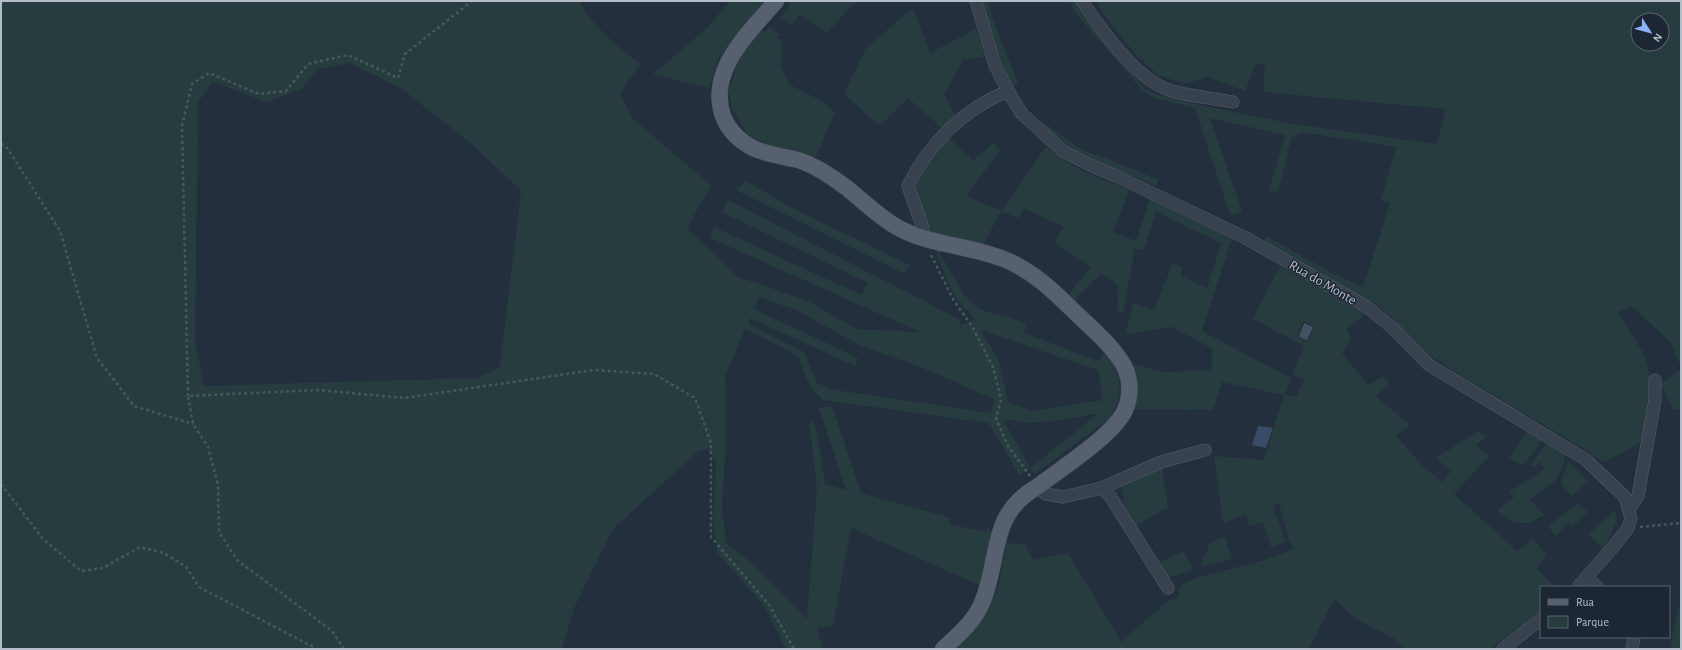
<svg xmlns="http://www.w3.org/2000/svg" width="1682" height="650" font-family="'Alegreya Sans',sans-serif">
  <rect width="100%" height="100%" fill="#242f3e"/>
  <g fill="#263c3f" fill-rule="evenodd">
    <path d="M1 1H579C593 27 617 46 640 64L620 94 633 119 711 185 687 228 738 277 806 300 857 329 920 332 710 238 714 227 861 295 868 283 722 212 728 200 961 320 959 326 975 319 956 299 937 257V248L963 294 979 309 1026 323 1024 333 1098 361 1104 353C1123 373 1124 394 1110 418L1035 474 1030 468 1019 475 989 423 823 400 810 387 798 356 745 329 725 376 726 440 722 509 726 543 750 562 807 619 817 489 809 420 815 424 825 484 846 490 819 408 832 406 861 493 951 518 949 524 986 532 988 527 992 533 981 586 851 528 833 626 817 628 823 649H786L765 607 717 552 713 519 716 465 715 459 707 449 697 452 613 529 574 608 562 649H1ZM350 63 402 89 474 146 521 191 500 367 478 378 204 386 195 341 198 102 213 82 267 102 301 89 318 69ZM759 297 796 310 863 347 916 365 994 399 991 413 835 390 817 383 804 352 748 324 750 318 855 366 858 358 754 309ZM981 330 1098 370 1103 400 1033 411 1008 402 999 361ZM1099 413 1030 468 1003 419 1028 423 1062 420Z"/>
    <path d="M730 1H766L719 57 709 88 653 74 707 28Z"/>
    <path d="M788 1H858L849 8 827 33 800 14 791 25 780 17 789 7Z"/>
    <path d="M983 1H989L992 18 1018 83 1013 86C999 60 990 30 983 1Z"/>
    <path d="M1070 1H1075L1078 8 1102 38 1145 89 1155 94 1195 104 1293 124 1437 144 1446 109 1263 92 1265 64H1256L1245 91 1208 77 1185 84 1158 75 1135 54 1102 12 1097 1H1681V367L1671 343 1633 307 1618 312 1645 356 1652 386 1642 442 1603 462 1579 446 1463 377 1427 353 1392 317 1376 304 1264 242 1267 236 1332 273 1363 287 1390 203 1381 200 1396 147 1301 132 1292 137 1278 192 1269 191 1285 135 1210 118 1242 211 1230 215 1195 108 1155 98 1143 91 1074 11ZM1638 20H1662V44H1638Z"/>
    <path d="M913 8 930 53 976 29 986 56 963 60 944 94 956 117 943 129 908 98 880 126 844 94 866 48Z"/>
    <path d="M770 27 781 35 777 38 783 43 781 48 783 51 780 66 790 85 824 102 835 113 815 158 801 152 771 146 747 134 731 107 729 90 740 56 758 32 766 31Z"/>
    <path d="M1040 120 1082 150 1105 158 1159 180 1156 186 1079 153 1038 123Z"/>
    <path d="M949 138 973 161 993 143 1000 150 966 196 1002 211 1046 146C1070 168 1099 178 1129 190L1113 232 1136 241 1150 199 1232 238 1202 331 1291 378 1285 395 1296 397 1304 380 1292 374 1304 346 1253 319 1280 266 1366 314 1347 329 1351 339 1342 353 1368 385 1383 376 1389 384 1376 396 1410 425 1396 436 1424 467 1442 482 1451 471 1436 458 1478 431 1486 437 1476 445 1489 456 1454 494 1517 551 1533 539 1547 555 1536 568 1555 587H1541V611L1490 649H1404L1394 638 1357 620 1334 599 1309 649H953C964 639 984 620 990 607 1000 587 1003 564 1006 543L1025 544 1033 560 1068 553 1121 642 1169 600 1178 598 1179 587 1195 578 1265 560 1294 549 1289 541 1279 503 1273 506 1286 542 1271 547 1263 522 1249 526 1246 515 1223 523 1214 456 1264 460 1284 395 1222 382 1213 410 1133 409 1138 390 1133 366 1139 365 1163 372 1211 370 1213 349 1172 327 1125 334 1133 303 1154 310 1173 263 1182 267 1181 276 1207 288 1221 243 1156 212 1144 250 1135 248 1123 312 1117 311 1118 285 1101 273 1074 301 1068 295 1091 267 1054 242 1064 227 1024 208 1018 218 1001 211 983 245 932 234 914 187 917 175ZM1304 323 1307 341 1298 336Z"/>
    <path d="M746 181 791 207 909 265 905 274 736 190Z"/>
    <path d="M1681 369V410L1673 409 1661 384Z"/>
    <path d="M1528 431 1541 438 1540 443 1526 463 1521 464 1509 458Z"/>
    <path d="M1547 442 1565 454 1564 464 1555 481 1530 499 1544 515 1529 523H1514L1497 511 1514 497 1509 492 1545 469 1540 462 1533 467 1531 464Z"/>
    <path d="M1568 461 1588 481 1571 496 1561 483Z"/>
    <path d="M1162 467 1168 507 1136 526 1125 508 1122 488Z"/>
    <path d="M1578 503 1587 512 1573 526 1568 522 1556 536 1548 526Z"/>
    <path d="M1615 510 1617 521 1604 550 1589 534Z"/>
    <path d="M1225 537 1232 559 1202 567V562L1210 543Z"/>
    <path d="M1183 551 1194 570 1167 578 1158 564Z"/>
    <path d="M1681 603V649H1672L1671 642 1679 606Z"/>
  </g>
  <path fill="#394c67" d="M1258 426 1273 428 1266 448 1252 445Z"/>
  <path fill="#455162" stroke="#1f2835" d="M1304 322 1314 327 1307 341 1298 337Z"/>
  <g fill="none" stroke-linecap="round" stroke-linejoin="round">
    <defs>
      <g id="minor">
        <path d="M976 1 995 65 1008 91 1022 114 1063 151 1088 164 1116 176 1244 237 1367 307 1393 328 1429 365 1585 459 1625 497 1631 518 1628 528 1614 546 1578 587"/>
        <path d="M1082 1C1100 28 1137 80 1169 90 1186 96 1214 98 1233 102"/>
        <path d="M923 238V228L908 186C929 143 964 109 1008 91"/>
        <path d="M1037 487 1046 494 1063 497 1102 488 1161 462 1205 450"/>
        <path d="M1102 488 1110 496 1168 588"/>
        <path d="M1629 509 1638 496 1655 400V380"/>
        <path d="M1587 578 1597 587"/>
        <path d="M1503 649 1541 619"/>
        <path d="M1632 649 1634 637"/>
      </g>
      <path id="major" d="M776 1C749 33 707 70 723 116 728 130 740 141 753 148 766 154 780 156 794 159 804 161 813 166 822 171 830 176 839 182 847 188 863 201 879 217 897 227 930 246 971 245 1006 260 1037 273 1058 296 1082 319 1097 333 1114 348 1124 366 1131 379 1131 397 1125 410 1114 435 1060 469 1037 487 988 515 1001 558 982 603 974 622 957 636 943 649"/>
    </defs>
    <use href="#minor" stroke="#565f6c" stroke-width="13"/>
    <use href="#major" stroke="#414a57" stroke-width="17"/>
    <g stroke="#44595c" stroke-width="2.5" stroke-dasharray="3 3" stroke-linecap="butt">
      <path d="M1 143 8 149 60 231 97 358 134 406 193 424"/>
      <path d="M931 255 954 301 972 326 993 367 1001 399 996 419 1008 446 1030 476"/>
      <path d="M188 396 182 126 192 84 209 73 259 94 286 91 308 64 348 55 398 78 405 54 472 1"/>
      <path d="M1 484 43 539 81 571 103 568 140 547 164 553 186 567 199 587 317 649"/>
      <path d="M1640 527 1681 523"/>
      <path d="M344 649 332 631 237 560 219 532 218 485 208 447 193 424 188 396 319 390 404 398 594 370 654 374 695 398 711 443V537L770 606 794 649"/>
    </g>
    <use href="#minor" stroke="#38414e" stroke-width="12"/>
    <use href="#major" stroke="#56606e" stroke-width="16"/>
  </g>
  <g text-anchor="middle" stroke-width="3" stroke-linejoin="round" paint-order="stroke">
    <g font-size="14" fill="#b4bcc9" stroke="#1d2633">
      <text transform="translate(1323 282) rotate(30)" y="5">Rua do Monte</text>
    </g>
  </g>
  <rect width="1682" height="650" fill="none" stroke="#b4bcc9" stroke-width="4"/>
  <rect x="1540" y="586" width="130" height="52" fill="#1d2633" stroke="#59626f"/>
  <rect x="1548" y="599" width="20" height="6" fill="#56606e" stroke="#59626f"/>
  <text x="1576" y="606" font-size="12" fill="#b4bcc9">Rua</text>
  <rect x="1548" y="616" width="20" height="12" fill="#263c3f" stroke="#59626f"/>
  <text x="1576" y="626" font-size="12" fill="#b4bcc9">Parque</text>
  <g transform="translate(1650 32) rotate(126)"><circle r="19" fill="#1d2633" stroke="#59626f"/>
  <path d="M0-3L7 15L0 10L-7 15Z" fill="#8ab4f8"/>
  <text y="-6" font-size="11" font-weight="bold" text-anchor="middle" fill="#b4bcc9">N</text>
  </g>
</svg>
